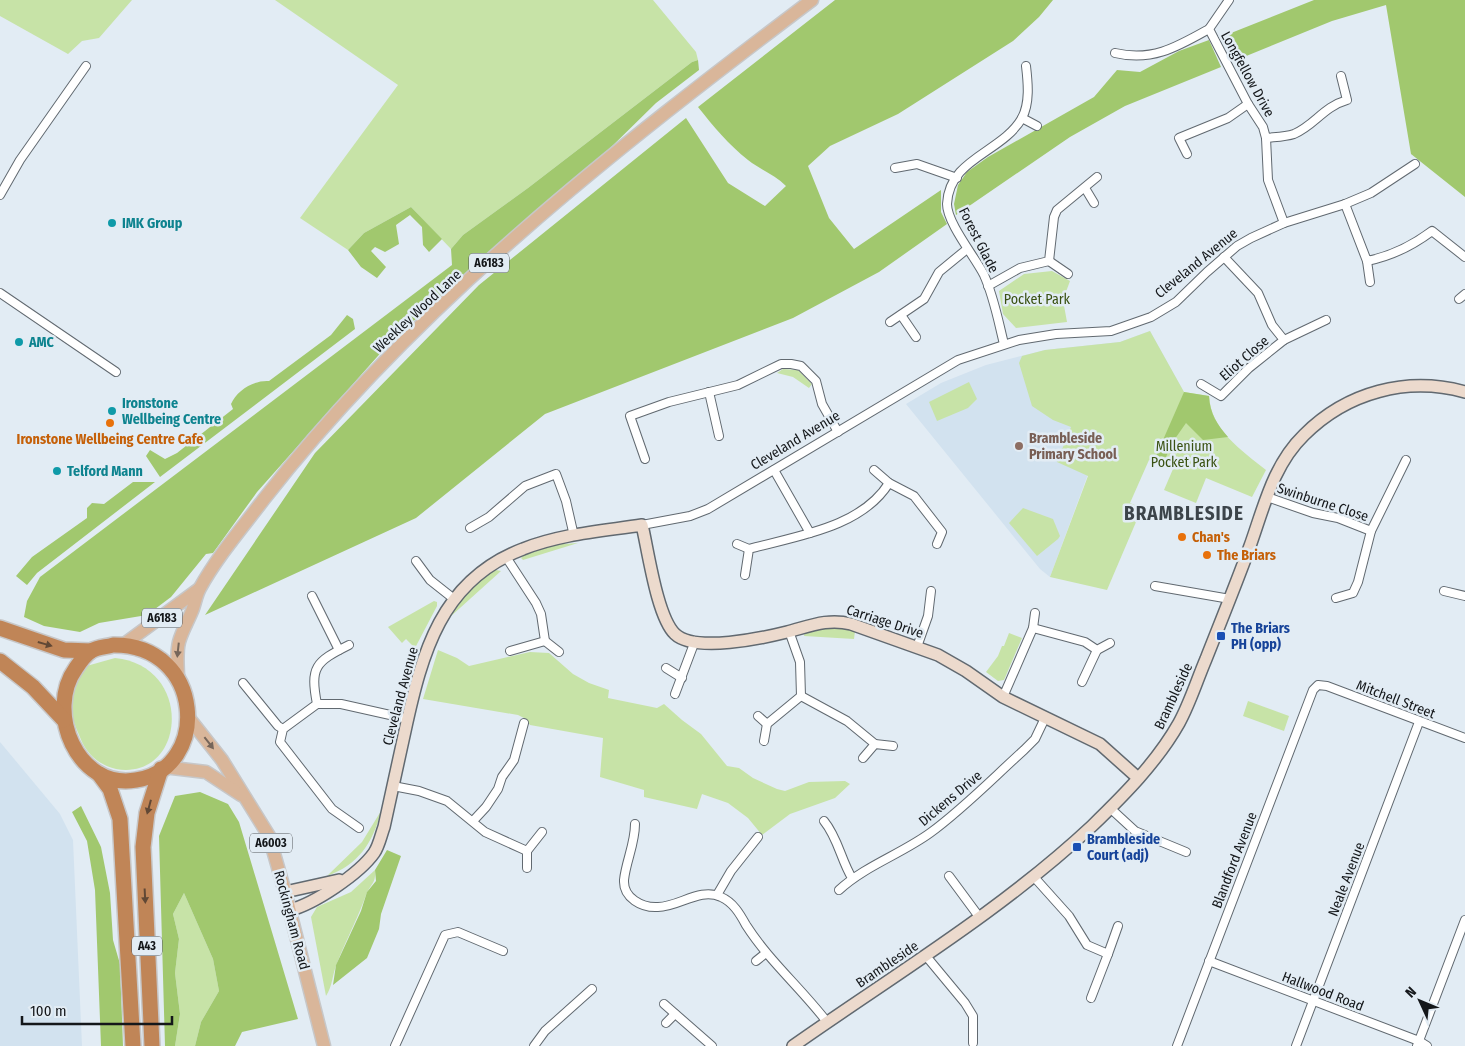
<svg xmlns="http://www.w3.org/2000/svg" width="1465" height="1046" font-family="'Fira Sans Condensed',sans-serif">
  <rect width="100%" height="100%" fill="#e2ecf4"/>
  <g fill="#d2e2ef">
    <path d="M1150 331 1184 392 1101 439 1050 577 1040 569 906 404 941 383 986 365 1045 350 1120 342Z"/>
    <path d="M0 742 60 814 73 840 82 1046H0Z"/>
  </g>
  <g fill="#c7e3a7">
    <path d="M0 0H132L99 38 82 41 68 54 0 16Z"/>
    <path d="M275 0H653L696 52 698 60 692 62 528 188 463 235 451 249 411 207 364 233 348 250 300 218 398 85Z"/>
    <path d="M1052 271 1070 281 1063 300 1067 322 1016 328 1003 314 999 291 1024 274Z"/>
    <path d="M1150 331 1184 392 1209 396C1211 430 1241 450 1266 470L1252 497 1206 478 1196 503 1164 490 1173 469 1149 460 1130 503 1142 508 1107 590 1050 577 1088 476 1057 462 1071 427 1053 420 1032 406 1019 363 1022 356 1045 350 1120 342Z"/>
    <path d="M783 369 798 370 812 384 809 388 793 377 777 373Z"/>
    <path d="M969 382 977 399 968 408 937 421 929 402Z"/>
    <path d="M1023 508 1053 519 1060 536 1058 539 1037 556 1009 523Z"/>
    <path d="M578 543 523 560 521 558C533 545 560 544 578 543Z"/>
    <path d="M496 570 501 571 450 617 439 636C450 611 469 581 496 570Z"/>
    <path d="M434 601 437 602V606L415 648 406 639 402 643 388 627Z"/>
    <path d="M839 626 855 631 854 639 804 636 805 632 808 629Z"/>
    <path d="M1009 633 1022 638 1004 680 998 681 986 672 998 656 1002 646H1004Z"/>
    <path d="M438 650 457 658 469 666 530 652 549 653 573 674 589 683 609 690 608 698 657 708 664 704 682 720 701 734 727 766 739 768 753 778 777 789 785 791 809 782 845 781 850 784 835 798 790 814 762 835 748 818 728 803 702 794 697 809 644 797V790L600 777 603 738 530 725 526 719 518 715 423 699Z"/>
    <path d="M115 658C195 666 186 781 116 769 101 766 88 755 82 742 66 705 66 702 83 667Z"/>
    <path d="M1248 701 1289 716 1284 731 1243 716Z"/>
    <path d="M381 811C373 843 358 865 327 876L362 842Z"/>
    <path d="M375 870C376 884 371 883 366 895 358 918 346 940 337 963 332 975 333 985 326 996L311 917 317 907 351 892Z"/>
    <path d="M184 893 213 959 219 991 201 1022 195 1046H175L180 1014 175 973 179 939 173 914Z"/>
  </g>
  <g fill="#a1c86e">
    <path d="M835 0H1053L1039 17 1013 41 898 114 830 146 808 166 829 218 854 249 941 190V212L947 224 879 272 793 318 545 414 416 518 205 615 315 453 479 285 686 118 728 183 765 206 786 186C775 175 761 170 748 160 729 145 713 126 698 107Z"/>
    <path d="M1314 0H1465V197L1411 154 1386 5 1332 21 1234 61 1226 35Z"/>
    <path d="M1209 40 1221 67 1125 106 1070 137 956 215 954 204 958 185 967 172 988 157 1094 97 1117 70 1140 72 1179 51Z"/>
    <path d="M698 60 699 70 656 103 599 159 393 339 257 492 213 553 206 554 171 597 147 615 99 623 80 632 44 626 24 617 27 601 40 577 452 265 451 249 463 235 528 188 692 62Z"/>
    <path d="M411 207 442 239 429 252 423 245 422 227 410 215 396 225 399 244 385 252 375 247 371 251 386 267 377 278 361 267 348 250 364 233Z"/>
    <path d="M347 315 353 319 355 329 160 477 146 456 150 450 165 459 177 453 233 409 231 404C237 390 254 380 269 381L331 335Z"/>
    <path d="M1184 392 1209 396C1210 414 1217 424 1228 437L1203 440 1186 423 1172 443 1166 457 1156 456Z"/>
    <path d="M133 482H155L37 573 27 585 16 576 32 557 87 518V508L92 503 104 504Z"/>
    <path d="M200 792 228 804 239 822 298 1019 242 1032 235 1046H195L201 1022 219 991 213 959 184 893 173 914 179 939 175 973 180 1014 175 1046H165L159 836 175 796Z"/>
    <path d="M81 806 101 847 110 893 113 940 120 964 123 1046H101L95 890 87 841 72 812Z"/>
    <path d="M387 850 401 856 381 914 379 929 367 958 333 985 336 965 361 911 367 892 376 881 375 870Z"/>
  </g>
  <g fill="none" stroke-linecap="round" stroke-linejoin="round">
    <defs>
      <g id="street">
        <path d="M1229 0 1209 29 1248 104 1263 127 1266 138 1268 180 1284 223"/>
        <path d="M1115 53C1152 62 1177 47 1209 29"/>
        <path d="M1022 118 1037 126"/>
        <path d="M1266 138C1275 137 1285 137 1294 134 1315 125 1323 107 1347 100L1341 76"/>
        <path d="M1187 154 1179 138 1228 118 1248 104"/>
        <path d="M895 168 917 164 957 178"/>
        <path d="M1085 188 1094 203"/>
        <path d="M0 195 20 160 86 66"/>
        <path d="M1345 204 1367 261C1392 256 1412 246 1432 231L1465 257"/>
        <path d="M1049 261 1068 274"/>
        <path d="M1367 261 1370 282"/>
        <path d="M988 286 1020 268 1049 261 1054 217 1057 210 1097 177"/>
        <path d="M0 293 116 372"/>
        <path d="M1459 299 1465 294"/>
        <path d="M901 315 916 337"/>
        <path d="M890 322 924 299 939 272 967 249"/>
        <path d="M1284 340 1326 320"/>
        <path d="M1004 344C998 320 994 297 984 275 975 257 947 223 947 204 949 158 1002 153 1022 118 1030 103 1028 83 1026 66"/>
        <path d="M1201 384 1221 396 1249 368 1284 340 1272 325 1258 293 1224 257"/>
        <path d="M709 392 719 436"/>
        <path d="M645 459 630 416 669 402 738 385 781 364H791L801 366 816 381 822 404 838 432"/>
        <path d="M774 470 810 533"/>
        <path d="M874 470 889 483"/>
        <path d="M1267 497 1313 513 1338 518 1371 531"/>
        <path d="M642 525 690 516 708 509 958 360 1019 340 1056 334 1111 331 1151 317 1176 302 1207 272 1237 246 1251 238 1284 223 1345 204 1371 193 1415 164"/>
        <path d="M470 528 489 517 525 486 556 474 566 501 574 536"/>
        <path d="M737 544 749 549"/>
        <path d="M506 557 536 603 541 614 545 641 510 651"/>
        <path d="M416 561 430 580 454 599"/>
        <path d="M745 575 749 549C796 536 861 528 889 483L914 496 942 532 937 544"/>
        <path d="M1155 586 1230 599"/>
        <path d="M1444 591 1465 596"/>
        <path d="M312 596 339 650"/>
        <path d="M1336 598 1353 593 1358 582 1371 531 1406 460"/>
        <path d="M1033 628 1035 613"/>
        <path d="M789 631 800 662 801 696"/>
        <path d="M545 641 559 652"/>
        <path d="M349 645C315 662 310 667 317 704L283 729 280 742 332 809 359 828"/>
        <path d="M917 647 928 616 931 591"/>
        <path d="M666 668 682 678"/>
        <path d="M1082 682 1097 650"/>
        <path d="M243 683 278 726 283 729"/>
        <path d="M675 694 695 641"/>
        <path d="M801 696 847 721 875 744"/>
        <path d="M1003 697 1033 628 1085 642 1097 650 1110 643"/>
        <path d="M317 704H341L408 719"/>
        <path d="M758 716 767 724"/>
        <path d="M764 741 767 724 801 696"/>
        <path d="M863 758 875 744 893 746"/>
        <path d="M393 786 419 791 447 801 485 832 527 851 542 832"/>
        <path d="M1110 808 1135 831 1186 852"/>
        <path d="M473 821 486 807 498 789 502 777 514 760 524 723"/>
        <path d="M824 821C838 838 841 860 852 878"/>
        <path d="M635 824C635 844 626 861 624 880 623 898 642 908 658 907 679 907 700 887 721 897 733 902 740 914 746 925 769 961 801 988 827 1022"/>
        <path d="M527 851V868"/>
        <path d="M949 876 980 918"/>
        <path d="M1034 877 1069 916 1087 945 1108 954 1118 926"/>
        <path d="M839 890C865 866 901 854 930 833 963 809 993 778 1024 750L1035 739 1045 718"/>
        <path d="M717 895 731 871 758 837"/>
        <path d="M926 956 965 1003 973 1016V1043"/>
        <path d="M756 961 766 953"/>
        <path d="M1209 961 1419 1041 1427 1046"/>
        <path d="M1091 998 1108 954"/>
        <path d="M664 1004 712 1046"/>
        <path d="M666 1023 675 1014"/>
        <path d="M395 1046 445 935 458 932 503 951"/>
        <path d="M534 1046 545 1031 592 989"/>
        <path d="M1177 1046 1313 690 1318 685 1327 686 1465 738"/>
        <path d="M1296 1046 1419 722"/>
        <path d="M1417 1046 1465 920"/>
      </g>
      <g id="secondary">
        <path d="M285 892 339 880"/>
        <path d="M290 910C314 904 359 874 374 853 379 846 381 835 384 827 391 795 398 763 405 731 422 653 441 580 523 549 560 534 603 531 642 525 648 550 657 617 675 634 695 653 763 638 787 632 810 626 828 618 851 624L938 655 966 671 1003 697 1100 744 1138 778"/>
        <path d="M793 1046C894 975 1001 911 1092 826 1124 795 1157 762 1179 723 1190 703 1197 680 1206 659 1221 621 1236 584 1250 546 1264 507 1273 465 1304 435 1347 392 1407 376 1465 392"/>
      </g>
      <g id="primary">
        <path d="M123 645 199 589"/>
        <path d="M178 679C178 667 176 654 179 642 182 631 188 621 192 611 195 604 196 595 200 588 217 557 242 528 264 499 416 304 616 148 812 0"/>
        <path d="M188 717 222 760 269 836 285 892 324 1046"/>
        <path d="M164 767 206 772 241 795"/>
      </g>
      <g id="highway">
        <path d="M0 628 64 650 91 651"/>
        <path d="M113 645C205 644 211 769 136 780 77 790 45 711 76 668 80 662 86 654 91 651 98 647 107 647 113 645Z"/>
        <path d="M0 661 33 687 64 720"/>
        <path d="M99 774 110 789 120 819 133 1046"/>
        <path d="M152 1046 143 847 147 813 161 769"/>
      </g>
    </defs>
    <use href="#street" stroke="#616970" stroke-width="10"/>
    <use href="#secondary" stroke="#616970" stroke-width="14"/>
    <use href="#primary" stroke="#c7c7c8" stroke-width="15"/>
    <use href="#highway" stroke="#c7c7c8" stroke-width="18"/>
    <use href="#street" stroke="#fff" stroke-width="8"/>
    <use href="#secondary" stroke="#ecdacd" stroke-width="11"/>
    <use href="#primary" stroke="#d9b69a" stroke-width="12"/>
    <use href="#highway" stroke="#c08557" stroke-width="15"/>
  </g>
  <defs><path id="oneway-solid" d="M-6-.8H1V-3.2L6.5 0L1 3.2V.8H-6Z" transform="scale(1.25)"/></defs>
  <g fill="#614835">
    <use href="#oneway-solid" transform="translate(45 644) rotate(16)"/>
    <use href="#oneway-solid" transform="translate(149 807) rotate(105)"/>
    <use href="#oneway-solid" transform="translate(145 896) rotate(87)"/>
  </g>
  <g fill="#76665a">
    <use href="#oneway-solid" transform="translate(178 650) rotate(96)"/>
    <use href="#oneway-solid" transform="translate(209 743) rotate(52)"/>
  </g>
  <g fill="#0f9aa8" stroke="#e2ecf4" stroke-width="2">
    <circle cx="112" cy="223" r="5"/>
    <circle cx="19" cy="342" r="5"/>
    <circle cx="112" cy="411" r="5"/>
    <circle cx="57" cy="471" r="5"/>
  </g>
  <g fill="#e8710a" stroke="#e2ecf4" stroke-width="2">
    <circle cx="110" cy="423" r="5"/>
    <circle cx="1182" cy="537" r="5"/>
    <circle cx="1207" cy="555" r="5"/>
  </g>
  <circle fill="#8d6e63" stroke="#e2ecf4" stroke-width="2" cx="1019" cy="446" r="5"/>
  <g fill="#1a4fb4" stroke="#e2ecf4" stroke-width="2">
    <rect x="1216" y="631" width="10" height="10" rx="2.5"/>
    <rect x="1072" y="842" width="10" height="10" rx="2.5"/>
  </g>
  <g text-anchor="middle" stroke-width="5" stroke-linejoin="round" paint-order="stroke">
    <g fill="#e2ecf4" stroke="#52575b" stroke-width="1">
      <rect x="469" y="253.5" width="40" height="19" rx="4"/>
      <rect x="142" y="608.5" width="40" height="19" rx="4"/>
      <rect x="250" y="833.5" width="42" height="19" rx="4"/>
      <rect x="132" y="936.5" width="30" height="19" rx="4"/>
    </g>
    <g font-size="12" font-weight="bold" fill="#14171a">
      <text x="489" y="267">A6183</text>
      <text x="162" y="622">A6183</text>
      <text x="271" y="847">A6003</text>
      <text x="147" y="950">A43</text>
    </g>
    <g font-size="14" fill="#14171a" stroke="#e2ecf4">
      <text transform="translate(1248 74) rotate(61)" y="5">Longfellow Drive</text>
      <text transform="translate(979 240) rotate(63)" y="5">Forest Glade</text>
      <text transform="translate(1196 263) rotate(-39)" y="5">Cleveland Avenue</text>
      <text transform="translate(417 311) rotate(-43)" y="5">Weekley Wood Lane</text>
      <text transform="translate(1244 358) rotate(-41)" y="5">Eliot Close</text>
      <text transform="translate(795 440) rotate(-31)" y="5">Cleveland Avenue</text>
      <text transform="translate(1323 502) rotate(18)" y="5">Swinburne Close</text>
      <text transform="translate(885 621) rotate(18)" y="5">Carriage Drive</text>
      <text transform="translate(400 696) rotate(-75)" y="5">Cleveland Avenue</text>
      <text transform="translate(1173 696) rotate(-65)" y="5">Brambleside</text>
      <text transform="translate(1396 699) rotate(21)" y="5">Mitchell Street</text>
      <text transform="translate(950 798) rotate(-40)" y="5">Dickens Drive</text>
      <text transform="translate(1234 860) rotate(-69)" y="5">Blandford Avenue</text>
      <text transform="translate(1346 879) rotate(-69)" y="5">Neale Avenue</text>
      <text transform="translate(292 920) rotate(75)" y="5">Rockingham Road</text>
      <text transform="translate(887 964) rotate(-34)" y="5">Brambleside</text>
      <text transform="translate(1323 991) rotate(21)" y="5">Hallwood Road</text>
    </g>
    <g font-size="14" font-weight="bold" fill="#0d838f" stroke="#e2ecf4" text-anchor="start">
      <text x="122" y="228">IMK Group</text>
      <text x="29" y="347">AMC</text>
      <text x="122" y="408">Ironstone<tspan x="122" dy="16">Wellbeing Centre</tspan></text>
      <text x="67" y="476">Telford Mann</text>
    </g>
    <g font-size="14" fill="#395111" stroke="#e2ecf4">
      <text x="1037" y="304">Pocket Park</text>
      <text x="1184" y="451">Millenium<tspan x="1184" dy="16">Pocket Park</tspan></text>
    </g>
    <g font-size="14" font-weight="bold" fill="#785e54" stroke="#e2ecf4" text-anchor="start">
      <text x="1029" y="443">Brambleside<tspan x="1029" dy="16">Primary School</tspan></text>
    </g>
    <g font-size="14" font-weight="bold" fill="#c56008" stroke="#e2ecf4" text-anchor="start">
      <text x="110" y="444" text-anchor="middle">Ironstone Wellbeing Centre Cafe</text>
      <text x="1192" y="542">Chan's</text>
      <text x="1217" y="560">The Briars</text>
    </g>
    <g font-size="14" font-weight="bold" fill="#164399" stroke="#e2ecf4" text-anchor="start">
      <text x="1231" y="633">The Briars<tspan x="1231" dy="16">PH (opp)</tspan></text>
      <text x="1087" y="844">Brambleside<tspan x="1087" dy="16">Court (adj)</tspan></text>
    </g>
    <g font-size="19" font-weight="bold" letter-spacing="1" fill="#3c444a" stroke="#e2ecf4">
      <text x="1184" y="520">BRAMBLESIDE</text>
    </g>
  </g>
  <g transform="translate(1420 1001) rotate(314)" stroke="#e2ecf4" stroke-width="4" paint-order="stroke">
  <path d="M0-4L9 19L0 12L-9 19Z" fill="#14171a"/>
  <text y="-8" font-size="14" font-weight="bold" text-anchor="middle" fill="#14171a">N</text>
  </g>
  <path d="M22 1016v8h150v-8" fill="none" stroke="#14171a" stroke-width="2.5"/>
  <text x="30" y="1016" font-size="15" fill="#14171a" stroke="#e2ecf4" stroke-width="4" paint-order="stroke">100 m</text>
</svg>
